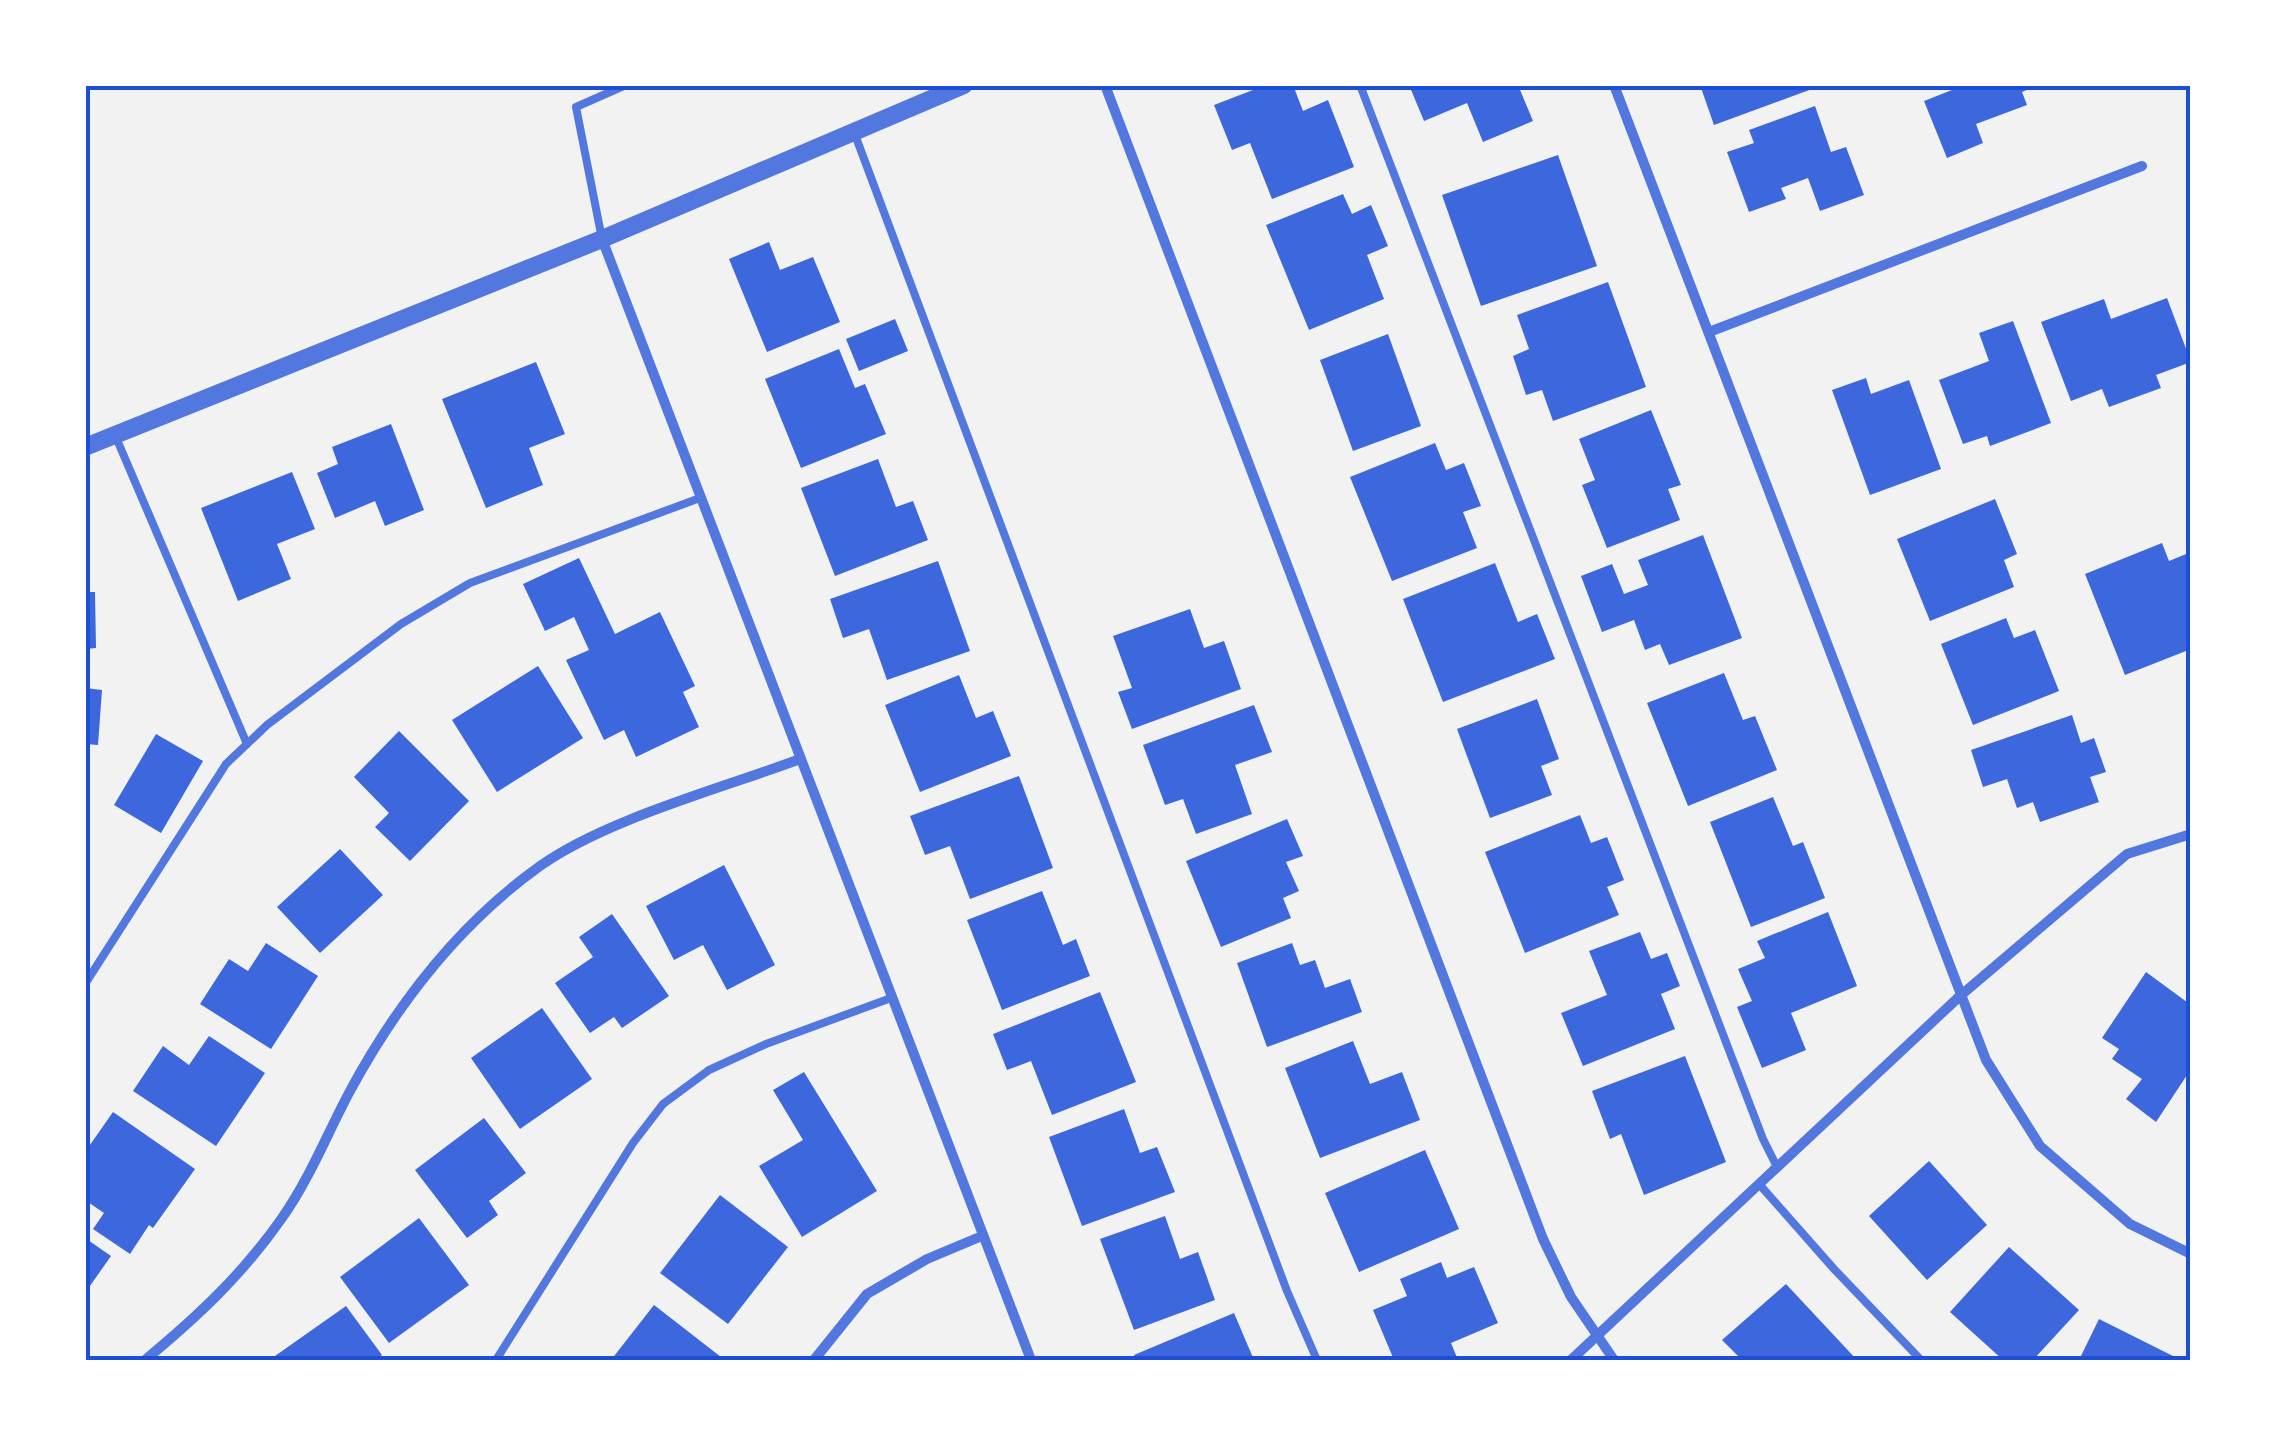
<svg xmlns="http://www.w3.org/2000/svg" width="2276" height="1445" font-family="Lato,sans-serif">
  <rect width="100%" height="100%" fill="#f2f2f2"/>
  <g fill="#3d67dc">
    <path d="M1266 85H1293L1303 111 1328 100 1354 167 1272 199 1250 143 1232 150 1214 105Z"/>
    <path d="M1409 85H1518L1533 121 1483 142 1467 103 1424 121Z"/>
    <path d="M1700 85H1823L1714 125Z"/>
    <path d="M1950 85H2038L2022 92 2027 105 1976 124 1983 143 1947 158 1924 101 1952 90Z"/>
    <path d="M1815 106 1831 152 1846 147 1864 195 1820 211 1808 178 1781 188 1786 199 1749 212 1727 152 1754 143 1749 130Z"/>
    <path d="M1558 155 1597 266 1481 306 1442 195Z"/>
    <path d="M1343 194 1352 214 1371 205 1388 246 1367 255 1384 299 1309 330 1266 225Z"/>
    <path d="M769 242 780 270 813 257 840 322 767 352 729 259Z"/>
    <path d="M1608 282 1646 387 1553 421 1542 390 1526 395 1513 356 1529 349 1517 315Z"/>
    <path d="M2167 298 2191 362 2156 375 2161 388 2109 407 2102 389 2071 401 2041 322 2104 299 2111 319Z"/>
    <path d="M895 319 908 351 859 371 846 339Z"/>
    <path d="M2013 321 2051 423 1990 446 1987 436 1963 444 1939 380 1989 361 1979 333Z"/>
    <path d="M1388 334 1421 426 1353 451 1320 360Z"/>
    <path d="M839 349 855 388 865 384 886 434 801 468 765 379Z"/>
    <path d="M536 362 565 434 529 448 543 485 486 508 442 399Z"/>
    <path d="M1866 378 1871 394 1909 380 1941 469 1870 495 1832 390Z"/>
    <path d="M1651 410 1681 485 1668 489 1680 520 1607 548 1582 485 1595 480 1579 439Z"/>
    <path d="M391 424 424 510 385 526 375 501 335 518 317 473 338 464 332 447Z"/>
    <path d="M1435 443 1446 470 1464 463 1481 506 1463 512 1477 548 1392 581 1350 477Z"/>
    <path d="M878 459 896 507 913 501 928 540 835 576 801 488Z"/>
    <path d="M292 472 315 529 277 544 291 579 238 601 201 508Z"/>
    <path d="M1995 499 2017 554 2004 560 2014 587 1930 621 1897 539Z"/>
    <path d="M1703 535 1742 638 1669 665 1660 644 1645 650 1634 620 1602 632 1581 576 1612 564 1624 594 1648 585 1638 560Z"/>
    <path d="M2162 543 2169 561 2191 552V649L2125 675 2085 574Z"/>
    <path d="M579 558 615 634 660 612 695 686 683 692 699 727 636 757 624 730 604 740 566 660 589 650 574 617 545 631 523 584Z"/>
    <path d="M938 561 970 651 887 680 869 629 843 638 830 599Z"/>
    <path d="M1495 563 1518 622 1537 614 1555 659 1443 702 1403 599Z"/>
    <path d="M85 592H95L96 648 85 649Z"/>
    <path d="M1190 609 1204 648 1224 641 1241 689 1132 729 1118 692 1132 688 1113 636Z"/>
    <path d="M2006 618 2014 638 2035 630 2059 691 1973 725 1941 644Z"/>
    <path d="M538 666 583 738 497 792 452 720Z"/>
    <path d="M1724 673 1743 720 1755 716 1777 770 1688 806 1647 703Z"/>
    <path d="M959 675 976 718 993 711 1011 756 920 792 885 705Z"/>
    <path d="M85 688 102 690 98 745 85 744Z"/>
    <path d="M1537 699 1559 759 1541 766 1552 795 1490 818 1457 729Z"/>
    <path d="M1254 705 1272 752 1235 765 1252 814 1196 834 1183 799 1165 805 1143 745Z"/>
    <path d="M2072 715 2081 743 2094 738 2106 772 2090 777 2099 802 2040 822 2033 802 2017 808 2007 779 1983 787 1971 750Z"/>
    <path d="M399 731 469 801 410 861 375 827 389 813 354 777Z"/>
    <path d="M156 734 203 761 161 833 114 805Z"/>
    <path d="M1019 776 1053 868 970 899 950 846 925 855 910 816Z"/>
    <path d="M1773 797 1793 846 1803 842 1825 898 1751 927 1710 822Z"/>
    <path d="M1580 815 1591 843 1607 837 1624 880 1607 887 1619 915 1525 953 1485 852Z"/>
    <path d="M1287 819 1303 856 1286 862 1299 891 1283 898 1291 918 1221 947 1186 861Z"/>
    <path d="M340 849 383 895 320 953 277 907Z"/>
    <path d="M724 865 775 965 727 990 703 945 674 960 646 906Z"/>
    <path d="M1042 891 1063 945 1076 939 1090 976 1002 1010 967 920Z"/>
    <path d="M1828 912 1857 986 1791 1013 1806 1050 1762 1068 1737 1007 1752 1001 1738 969 1765 958 1757 941Z"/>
    <path d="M612 914 669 996 622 1028 614 1017 590 1033 555 983 593 957 579 937Z"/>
    <path d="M1640 932 1651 959 1667 953 1680 986 1661 994 1675 1029 1583 1066 1561 1013 1607 995 1589 951Z"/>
    <path d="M266 943 318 976 271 1049 200 1004 229 959 248 971Z"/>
    <path d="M1292 943 1300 965 1315 960 1325 988 1350 979 1362 1012 1267 1047 1237 963Z"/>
    <path d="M2146 972 2191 1005V1069L2156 1122 2126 1099 2142 1079 2112 1059 2119 1049 2102 1038Z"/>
    <path d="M1100 992 1136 1082 1052 1115 1031 1061 1007 1070 993 1034Z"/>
    <path d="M542 1008 592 1079 520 1129 471 1058Z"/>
    <path d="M209 1036 265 1073 216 1146 133 1091 163 1046 189 1065Z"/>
    <path d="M1353 1041 1370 1084 1402 1072 1420 1120 1320 1158 1285 1068Z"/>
    <path d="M1685 1056 1726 1162 1644 1195 1621 1134 1610 1139 1592 1091Z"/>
    <path d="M804 1072 877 1191 802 1237 759 1166 803 1140 773 1090Z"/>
    <path d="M1124 1109 1140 1153 1157 1147 1175 1192 1082 1226 1049 1137Z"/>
    <path d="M113 1112 195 1169 153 1228 149 1225 130 1254 93 1229 104 1213 85 1200V1152Z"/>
    <path d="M484 1118 526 1173 489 1201 498 1215 467 1238 415 1170Z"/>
    <path d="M1425 1150 1459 1229 1359 1272 1325 1193Z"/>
    <path d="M1929 1161 1987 1225 1927 1280 1869 1216Z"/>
    <path d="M720 1195 788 1247 728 1324 660 1273Z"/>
    <path d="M1165 1216 1180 1259 1198 1252 1215 1300 1134 1330 1100 1239Z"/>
    <path d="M419 1218 469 1285 389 1343 340 1277Z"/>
    <path d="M85 1238 111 1256 85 1293Z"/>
    <path d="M2009 1247 2079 1310 2033 1360H2003L1950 1312Z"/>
    <path d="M1441 1262 1447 1278 1474 1267 1498 1323 1451 1343 1458 1360H1394L1373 1310 1407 1296 1400 1279Z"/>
    <path d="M1786 1284 1857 1360H1742L1722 1340Z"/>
    <path d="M654 1305 721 1357 719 1360H611Z"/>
    <path d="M346 1306 382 1355 375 1360H278L275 1356Z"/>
    <path d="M1234 1313 1254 1360H1136L1134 1355Z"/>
    <path d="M2099 1319 2181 1360H2079Z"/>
  </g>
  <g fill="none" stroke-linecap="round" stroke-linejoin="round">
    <g stroke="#5277de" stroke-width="8">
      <path d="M1360 85 1763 1139 1777 1167"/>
      <path d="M854 132 1287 1291 1317 1360"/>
      <path d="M602 239 576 107 626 85"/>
      <path d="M115 435 247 744"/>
      <path d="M85 984 226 764 267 725 401 624 470 583 700 498"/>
      <path d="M1759 1184 1834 1269 1921 1360"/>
      <path d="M496 1360 633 1143 663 1104 709 1070 766 1044 891 998"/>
    </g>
    <g stroke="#5277de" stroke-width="10">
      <path d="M1105 85 1543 1239 1571 1297 1614 1360"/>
      <path d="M1614 85 1986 1060 2040 1146 2130 1224 2191 1254"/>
      <path d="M602 239 1031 1360"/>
      <path d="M1709 332 2142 166"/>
      <path d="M145 1360C197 1317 243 1274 282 1218 310 1178 327 1134 350 1091 397 1004 459 924 540 866 606 819 723 788 800 759"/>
      <path d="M814 1360 867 1294 927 1259 982 1236"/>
      <path d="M1571 1360 1960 996 2127 854 2191 834"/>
    </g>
    <path stroke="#5277de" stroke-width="18" d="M85 447 602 239 964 85"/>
  </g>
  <rect width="2276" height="1445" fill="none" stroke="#ffffff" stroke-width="175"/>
  <rect x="88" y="88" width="2100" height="1270" fill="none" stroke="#1d4ed8" stroke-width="4"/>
</svg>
